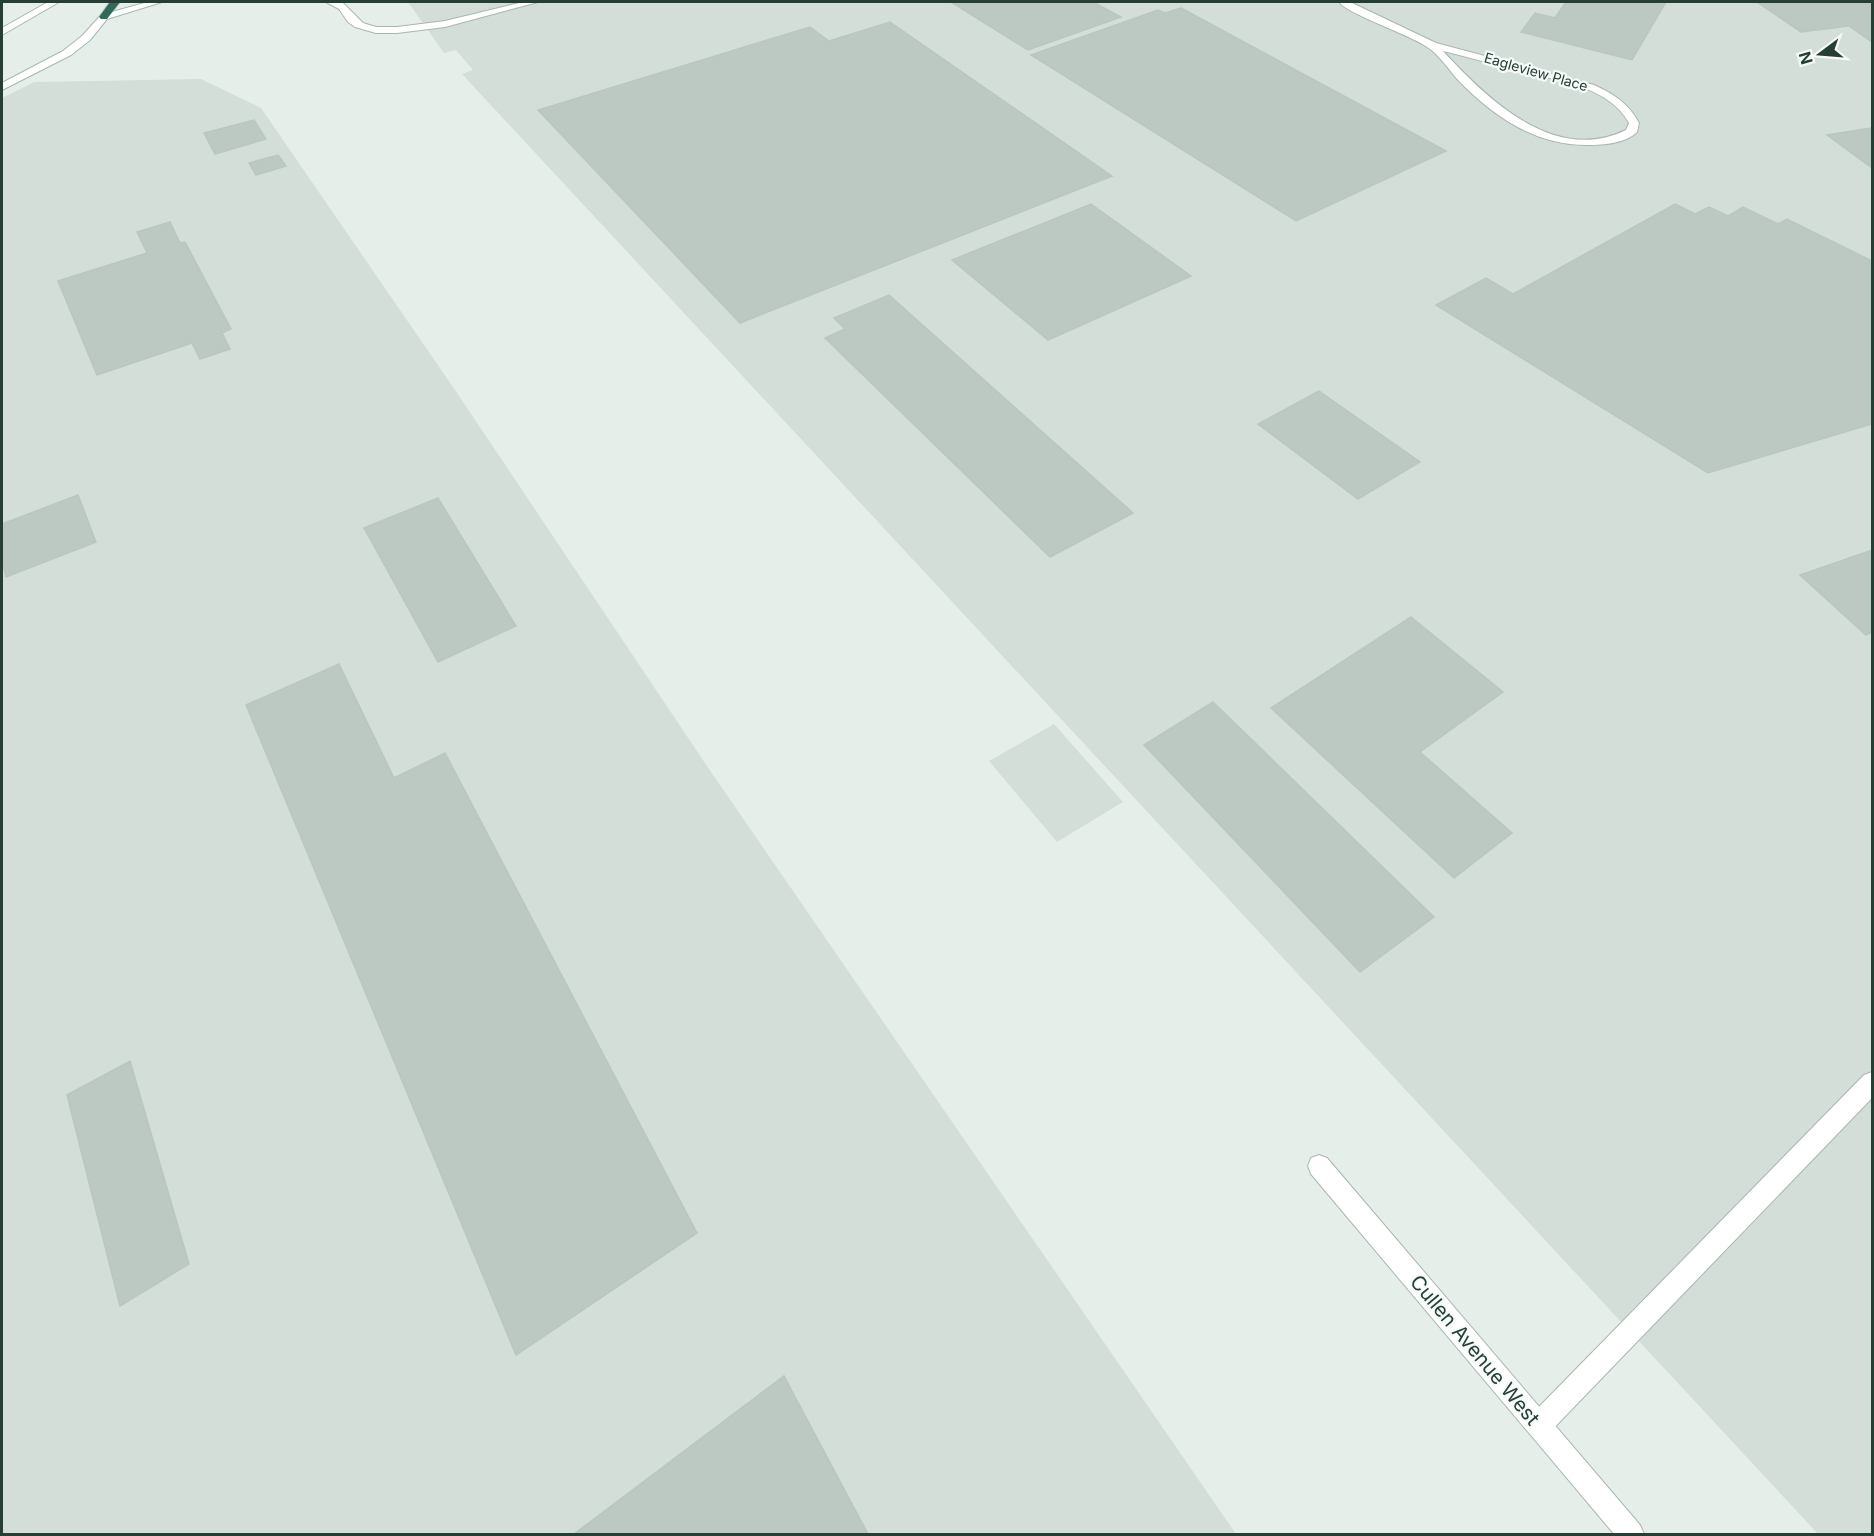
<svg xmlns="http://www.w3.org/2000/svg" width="1874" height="1536" font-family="Inter,sans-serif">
  <rect width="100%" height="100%" fill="#e6eee9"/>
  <g fill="#d4ded8">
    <path d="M408 2H1872V1534H1818L462 74 473 70 456 50 444 53Z"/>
    <path d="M201 79 261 108 453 387 709 769 1236 1534H2V98L34 82Z"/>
    <path d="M1054 724 1123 802 1057 842 989 761Z"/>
  </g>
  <g fill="#bbc9c2" stroke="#b8c7bf" stroke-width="1.5">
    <path d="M951 2H1093L1121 17 1028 50Z"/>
    <path d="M1566 2H1666L1632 60 1521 32 1535 13 1555 18Z"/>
    <path d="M1757 2H1872V42L1849 26 1801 32Z"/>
    <path d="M1181 8 1446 151 1296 221 1031 55 1158 10 1165 13Z"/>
    <path d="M890 22 1112 176 740 323 538 110 810 27 829 41Z"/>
    <path d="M254 120 266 139 215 154 204 133Z"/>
    <path d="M1872 128V168L1827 135Z"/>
    <path d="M278 155 286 166 256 175 249 163Z"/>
    <path d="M1091 204 1191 276 1048 340 952 260Z"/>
    <path d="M1675 204 1695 214 1709 207 1728 216 1743 207 1778 224 1787 219 1872 261V424L1708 473 1436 305 1486 278 1513 294Z"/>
    <path d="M170 222 180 243 185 242 231 329 222 333 230 349 200 359 192 343 97 375 58 281 147 253 137 232Z"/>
    <path d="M889 295 1133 513 1050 557 825 338 845 329 834 318Z"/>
    <path d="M1319 391 1420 462 1358 499 1258 424Z"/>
    <path d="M78 495 96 542 6 577 2 560V524Z"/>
    <path d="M438 498 516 626 438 662 364 528Z"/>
    <path d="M1872 550V632L1866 635 1800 575Z"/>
    <path d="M1411 617 1503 692 1420 752 1512 833 1454 878 1271 708Z"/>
    <path d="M339 664 394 778 445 753 697 1233 516 1355 246 705Z"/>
    <path d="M1213 702 1434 917 1360 972 1144 745Z"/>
    <path d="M130 1061 189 1264 120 1306 67 1095Z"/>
    <path d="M784 1376 868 1534H574Z"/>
  </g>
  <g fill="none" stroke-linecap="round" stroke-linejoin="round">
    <defs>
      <path id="service" d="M1872 1072V1098L1548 1434 1539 1438 1530 1434 1526 1425 1530 1416 1864 1075Z"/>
      <g id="minor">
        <path d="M326 2 343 3 363 23 376 27H397L445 21 523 2H538L445 27 397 33H376L355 27 348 22 339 9Z"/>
        <path d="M1339 2H1350L1436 43 1594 85C1614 94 1629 104 1639 123L1637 132C1626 143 1604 145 1589 145 1536 146 1494 117 1458 80 1449 70 1439 54 1427 47 1409 34 1349 15 1339 2ZM1443 51C1468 57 1494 64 1519 71 1556 80 1609 86 1629 123L1626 130C1555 165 1487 99 1443 51Z"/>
        <path d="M1319 1155 1327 1158 1640 1525 1644 1534H1614L1311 1174 1308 1166 1311 1158Z"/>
      </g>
      <g id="secondary">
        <path d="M48 2H59L2 35V28Z"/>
        <path d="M148 2H162L107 19 90 40 71 55 2 90V83L63 51 82 36 101 15Z"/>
      </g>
      <path id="motorway" d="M110 2H120L107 19H101L99 17Z"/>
    </defs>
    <use href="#service" stroke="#a8b6af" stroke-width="2"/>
    <use href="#minor" stroke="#a8b6af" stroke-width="2"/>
    <use href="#secondary" stroke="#a5b9b0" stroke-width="2"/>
    <use href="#motorway" stroke="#c2c9c6" stroke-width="2"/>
    <use href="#service" fill="#fff" fill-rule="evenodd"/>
    <use href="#minor" fill="#fff" fill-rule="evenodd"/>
    <use href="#secondary" fill="#fff" fill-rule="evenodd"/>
    <use href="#motorway" fill="#326a59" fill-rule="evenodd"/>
  </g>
  <g text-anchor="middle" stroke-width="4.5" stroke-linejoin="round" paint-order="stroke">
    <g font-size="14" fill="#253f35" stroke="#f6faf8">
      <text transform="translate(1536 72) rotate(16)" y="5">Eagleview Place</text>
    </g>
    <g font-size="20" fill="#253f35" stroke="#f6faf8">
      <text transform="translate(1475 1350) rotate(50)" y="7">Cullen Avenue West</text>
    </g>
  </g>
  <rect width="1874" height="1536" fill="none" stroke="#253f35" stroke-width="6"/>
  <g transform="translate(1820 54) rotate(254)" stroke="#f6faf8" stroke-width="4.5" paint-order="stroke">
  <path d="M0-4.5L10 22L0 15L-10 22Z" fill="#253f35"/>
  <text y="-9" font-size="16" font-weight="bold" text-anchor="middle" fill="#253f35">N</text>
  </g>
</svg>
